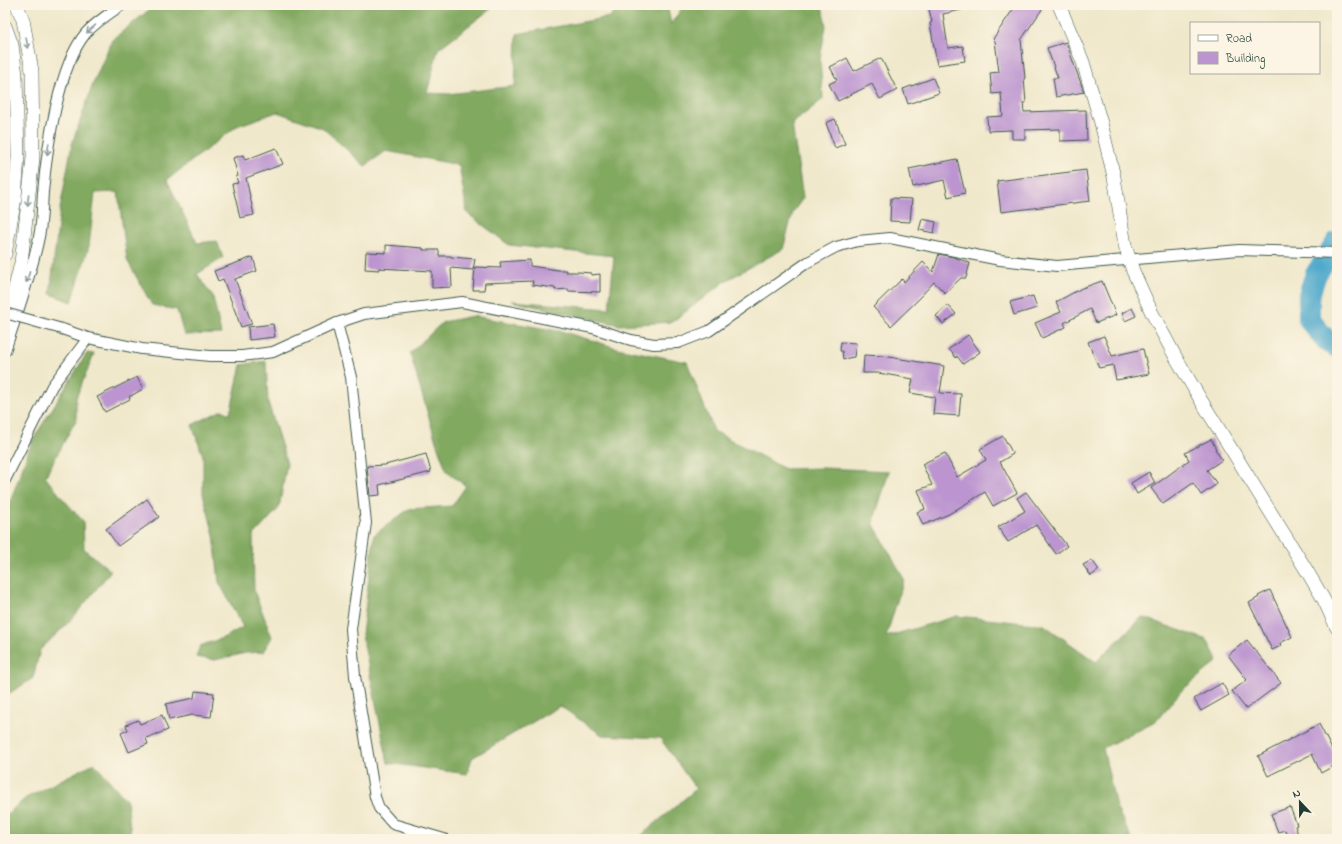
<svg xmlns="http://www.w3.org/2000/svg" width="1342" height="844" font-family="'Indie Flower',sans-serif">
  <rect width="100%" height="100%" fill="#fcf5e5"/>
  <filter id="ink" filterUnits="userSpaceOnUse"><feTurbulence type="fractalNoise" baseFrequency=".025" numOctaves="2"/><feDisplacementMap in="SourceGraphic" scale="8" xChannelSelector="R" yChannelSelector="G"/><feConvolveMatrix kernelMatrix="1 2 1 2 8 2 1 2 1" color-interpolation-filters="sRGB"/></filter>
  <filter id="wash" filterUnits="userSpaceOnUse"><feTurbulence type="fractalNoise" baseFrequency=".012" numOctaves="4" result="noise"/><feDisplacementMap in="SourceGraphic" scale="16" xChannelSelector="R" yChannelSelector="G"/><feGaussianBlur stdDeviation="0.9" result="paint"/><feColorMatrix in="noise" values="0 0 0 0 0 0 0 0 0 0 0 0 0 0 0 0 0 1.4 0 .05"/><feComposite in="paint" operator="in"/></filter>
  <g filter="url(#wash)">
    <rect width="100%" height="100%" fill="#f0e8cb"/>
    <g fill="#82a960" stroke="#50734a">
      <path d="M155 5H496L438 49 427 93 448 94 515 86 517 34 610 17 618 5H667L671 24 684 5H822L826 26 820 59 823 99 792 124 803 198 793 212 783 249 727 280 672 322 620 325 511 301 609 309 614 256 509 245 467 213 459 165 386 151 365 166 323 128 277 112 237 126 167 180 197 243 217 241 223 258 197 274 213 297 221 334 184 335 177 310 152 305 127 260 118 192 95 193 89 246 72 302 50 294 60 209 72 144 93 84 112 40Z"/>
      <path d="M473 316 564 332 617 348 687 362 714 431 785 469 822 468 889 471 873 523 904 579 886 637 957 616 1044 625 1096 662 1142 617 1207 640 1218 661 1181 691 1157 720 1103 748 1116 807 1132 839H637L696 789 660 738 602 735 560 706 472 758 467 774 388 763 362 635 374 535 409 509 452 506 466 486 447 472 436 442 410 353 443 322Z"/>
      <path d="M87 353 94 354 76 398V420L45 477 64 500 83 521 84 549 111 571 71 620 40 650 33 678 5 696V516L32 441Z"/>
      <path d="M266 361 268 402 287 464 279 508 253 536 254 591 272 637 263 652 246 653 215 660 196 657 200 646 225 637 243 627 219 582 214 535 203 494V456L192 425 222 410 230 414 241 365Z"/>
      <path d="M94 763 127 801 131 836 129 839H5V816L26 798Z"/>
    </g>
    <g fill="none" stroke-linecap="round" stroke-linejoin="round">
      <path stroke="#4da8cb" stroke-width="22" d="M1337 242 1316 274 1309 295V320L1329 343 1337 347"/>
    </g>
    <g id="blocks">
      <g fill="#bc95d0">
        <path d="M928 5H965V9L943 14 948 48 963 46 965 61 937 65 930 23 932 22Z"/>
        <path d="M1016 5H1045L1021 40 1025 78H1024L1026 103H1023L1024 112 1086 110 1087 140 1060 141V129L1025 130V139H1012V130L988 131 987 117 1003 116 1001 93 992 94 990 73 999 72 995 41 993 39Z"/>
        <path d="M1066 42 1084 92 1056 97 1053 78H1058L1047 48Z"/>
        <path d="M847 58 854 71 881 58 897 90 880 99 872 84 838 101 829 84 837 80 830 67Z"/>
        <path d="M933 78 939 93 908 104 903 89Z"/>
        <path d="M835 119 845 144 835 148 826 123Z"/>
        <path d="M276 148 283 164 246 178 254 215 240 218 232 184 238 183 236 177 238 176 233 158 243 155 245 160Z"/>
        <path d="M957 159 965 193 948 197 944 180 913 187 909 169Z"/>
        <path d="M1086 170 1090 201 1001 212 997 181Z"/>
        <path d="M891 198 912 199 910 222 890 221Z"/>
        <path d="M922 219 936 222 934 233 919 230Z"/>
        <path d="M386 245 423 248V250H439V256H451V257L475 259 473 270 451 268 452 287 432 288V271L379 268V270L365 269 366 252 386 253Z"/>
        <path d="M939 254 953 257 970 263 966 278H961L945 293 934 282 919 298H920L891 326 873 307 902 279 904 282 923 262 933 272Z"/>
        <path d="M253 257 257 271 235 279 252 324 241 327 223 279 218 281 214 271Z"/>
        <path d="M530 260V266L558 270H566V272H579L591 273V275L600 274V292L568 291V289L555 290V288L532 285 533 281 485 283 484 290H473L475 267 501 268 500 262Z"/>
        <path d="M1102 281 1116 315 1096 323 1090 309 1064 323 1066 327 1042 338 1035 323 1061 312 1056 302 1082 288Z"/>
        <path d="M1033 296 1037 308 1014 315 1010 302Z"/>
        <path d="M948 305 956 314 943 324 936 316Z"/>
        <path d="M1132 308 1136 316 1125 321 1122 313Z"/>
        <path d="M273 324 275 337 249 340 248 327Z"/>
        <path d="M968 335 980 352 963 364 957 356 956 358 949 349Z"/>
        <path d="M1104 336 1112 356 1143 349 1149 374 1116 380 1113 365 1099 368 1088 342Z"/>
        <path d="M841 342 856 343 854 357 843 359 842 351H840Z"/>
        <path d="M864 355 883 356 944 366 940 393 961 394 959 416 933 414 935 397 910 393 913 379 878 373H863Z"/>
        <path d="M137 377 143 389 129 397 130 399 105 412 97 397Z"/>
        <path d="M1003 436 1013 454 1000 462 1017 493 993 506 985 492 949 514 923 525 917 512 925 509 918 490 932 485 922 464 945 453 957 477 986 460 980 449Z"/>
        <path d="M1211 439 1216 449H1215L1222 460 1207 470 1217 484 1201 495 1193 483 1163 504 1151 488 1189 460 1185 453Z"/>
        <path d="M426 454 431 472 379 485 380 495 370 496 367 466 385 465Z"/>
        <path d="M1149 472 1155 483 1137 494 1131 483Z"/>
        <path d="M1026 492 1067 546 1056 554 1036 525 1008 542 998 527 1025 511 1017 498Z"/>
        <path d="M147 499 159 517 118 546 106 529Z"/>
        <path d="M1092 560 1099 570 1091 576 1083 565Z"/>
        <path d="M1270 590 1292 637 1280 643 1281 646 1272 650 1249 603 1259 597 1258 596Z"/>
        <path d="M1247 640 1281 683 1246 709 1232 691 1247 680 1228 655Z"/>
        <path d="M1222 683 1229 695 1201 711 1194 699Z"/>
        <path d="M195 691 214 693 211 717 192 715 169 720 166 704 194 698Z"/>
        <path d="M162 715 168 730 146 738 148 744 129 752 121 733 128 730 126 725 138 720 140 724Z"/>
        <path d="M1319 724 1337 759V764L1321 773 1312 754 1268 776 1258 756Z"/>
        <path d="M1290 807 1297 825 1295 826 1300 839H1289L1285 830 1278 832 1271 814Z"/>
      </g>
    </g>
  </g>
  <g filter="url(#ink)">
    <use href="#blocks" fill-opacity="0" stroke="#3e574b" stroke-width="1"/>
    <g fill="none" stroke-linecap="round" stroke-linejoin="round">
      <defs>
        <g id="minor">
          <path d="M337 323 351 377 366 523 351 629 355 676 375 797 379 808 393 824 444 839"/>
          <path d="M62 329 88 338 142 349 210 356H242L273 352 337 323 364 314 462 302 593 328 631 340 654 344 678 343 709 331 808 262 836 247 858 241 890 238 1000 260 1057 266 1239 250 1337 253"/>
          <path d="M5 351C17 313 31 276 39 237 42 223 42 207 43 192 47 149 58 66 86 33 96 22 110 13 122 5"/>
          <path d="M5 480 52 386 88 338"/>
        </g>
        <g id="tertiary">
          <path d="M1059 5 1083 62 1101 123 1114 177 1125 245 1133 271 1152 313 1175 356 1202 402 1307 571 1324 600 1337 628"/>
          <path d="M5 26 12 45 16 75 18 157 15 198 5 254"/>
          <path d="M5 328 21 263 33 158 32 71 23 20 17 5"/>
        </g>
      </defs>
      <use href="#minor" stroke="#3e574b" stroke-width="12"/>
      <use href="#tertiary" stroke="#3e574b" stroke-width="14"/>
      <use href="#minor" stroke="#fff" stroke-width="10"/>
      <use href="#tertiary" stroke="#fff" stroke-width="13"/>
      <defs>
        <path id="minor-bridge" d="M5 313 62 329"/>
      </defs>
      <use href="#minor-bridge" stroke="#3e574b" stroke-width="12" stroke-linecap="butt"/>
      <use href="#minor-bridge" stroke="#fff" stroke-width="10"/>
    </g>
    <defs><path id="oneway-shaft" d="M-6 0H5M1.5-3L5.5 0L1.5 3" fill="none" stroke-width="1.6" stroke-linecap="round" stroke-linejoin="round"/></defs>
    <g stroke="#8f9e9a">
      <use href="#oneway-shaft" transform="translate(91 29) rotate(139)"/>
      <use href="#oneway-shaft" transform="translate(27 43) rotate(80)"/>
      <use href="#oneway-shaft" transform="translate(48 149) rotate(98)"/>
      <use href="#oneway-shaft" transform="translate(28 200) rotate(97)"/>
      <use href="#oneway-shaft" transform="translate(28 277) rotate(107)"/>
    </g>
  </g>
  <rect width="1342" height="844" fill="none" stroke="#fcf5e5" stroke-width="20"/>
  <rect x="1190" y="22" width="130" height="52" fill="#fcf5e5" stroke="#a4ab9e"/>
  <rect x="1198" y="35" width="20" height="6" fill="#ffffff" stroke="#a4ab9e"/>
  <text x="1226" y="42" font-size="12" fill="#1f3d34">Road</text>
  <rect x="1198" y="52" width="20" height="12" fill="#bc95d0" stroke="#a4ab9e"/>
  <text x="1226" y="62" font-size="12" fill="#1f3d34">Building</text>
  <g transform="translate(1300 802) rotate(338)" stroke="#fcf5e5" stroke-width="3" paint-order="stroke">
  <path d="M0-3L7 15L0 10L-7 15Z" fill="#1f3d34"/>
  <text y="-6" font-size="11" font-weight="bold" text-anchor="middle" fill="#1f3d34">N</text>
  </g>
</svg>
